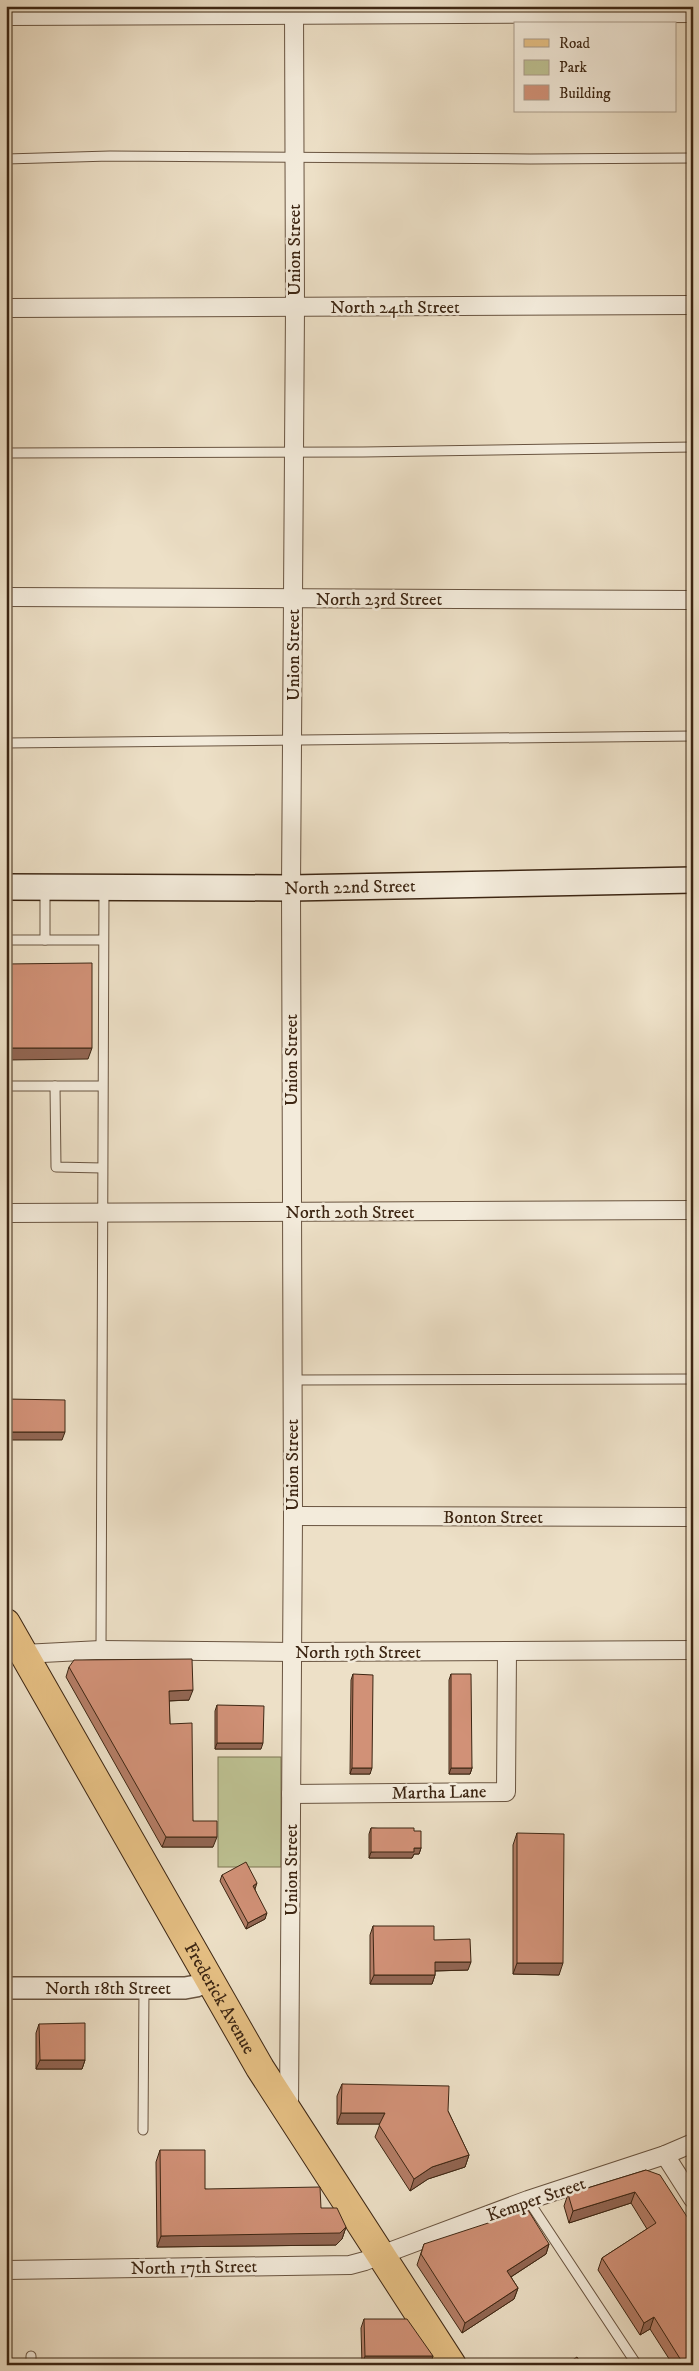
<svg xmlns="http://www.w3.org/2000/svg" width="699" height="2371" font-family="'IM FELL DW Pica',serif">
  <rect width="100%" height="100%" fill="#ede0c7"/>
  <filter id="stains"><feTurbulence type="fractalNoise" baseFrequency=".004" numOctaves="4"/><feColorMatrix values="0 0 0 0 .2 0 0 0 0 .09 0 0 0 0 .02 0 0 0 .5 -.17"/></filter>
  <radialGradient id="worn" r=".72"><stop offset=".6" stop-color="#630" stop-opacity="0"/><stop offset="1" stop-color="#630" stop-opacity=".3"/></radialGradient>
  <rect fill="#bdc192" stroke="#7d7452" x="218" y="1757" width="63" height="110"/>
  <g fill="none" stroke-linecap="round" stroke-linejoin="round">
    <defs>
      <g id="service">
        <path d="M6 159 110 156 530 159 693 158"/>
        <path d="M6 453 363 452 693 447"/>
        <path d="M6 743 693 736"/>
        <path d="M45 888V940"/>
        <path d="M6 940H103"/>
        <path d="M6 1086H102"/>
        <path d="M55 1086 56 1167 102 1168"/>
        <path d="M292 1380 693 1379"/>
        <path d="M101 1650 104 888"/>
        <path d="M143 2130 144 1988"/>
        <path d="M528 2200 637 2365"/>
        <path d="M31 2365V2356"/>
      </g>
      <g id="minor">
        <path d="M6 16 693 13"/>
        <path d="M6 308 693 305"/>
        <path d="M6 597 693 600"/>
        <path d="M6 1213 693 1210"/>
        <path d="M293 1516 693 1517"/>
        <path d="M23 1654 101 1650 292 1652 693 1650"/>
        <path d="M291 1794 506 1792 507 1651"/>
        <path d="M289 2111 293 1516 291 888 295 307 294 6"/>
        <path d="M665 2155 693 2199"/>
        <path d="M6 2270 350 2265 365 2261 528 2200 665 2155 693 2143"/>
      </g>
      <g id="tertiary">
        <path id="s1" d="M6 1988H185L196 1986 210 1979"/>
      </g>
      <g id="secondary">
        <path id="s2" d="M6 887 291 888 693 880"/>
      </g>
      <g id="primary">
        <path id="s3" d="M6 1623 260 2068 452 2365"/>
      </g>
    </defs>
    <use href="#service" stroke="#695440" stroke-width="11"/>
    <use href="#minor" stroke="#695440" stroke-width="20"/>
    <use href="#tertiary" stroke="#695440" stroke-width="24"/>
    <use href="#secondary" stroke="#3d2613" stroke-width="28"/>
    <use href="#primary" stroke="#3d2613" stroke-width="30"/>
    <use href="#service" stroke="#f3ebdb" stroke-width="9"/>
    <use href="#minor" stroke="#f3ebdb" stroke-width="18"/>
    <use href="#tertiary" stroke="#f3ebdb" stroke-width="21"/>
    <use href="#secondary" stroke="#f3ebdb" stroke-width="25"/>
    <use href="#primary" stroke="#e6c084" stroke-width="28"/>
  </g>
  <g fill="#b47d66" stroke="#3d2613">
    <path d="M69 1667 189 1700 169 1701 170 1724 193 1821 213 1847H162L66 1677Z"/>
    <path d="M353 1674 370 1774H350L351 1680Z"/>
    <path d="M451 1674 472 1768 470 1774H449V1680Z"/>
    <path d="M217 1705 261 1749H215V1711Z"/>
    <path d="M371 1828 414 1831 421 1848 419 1854H414L412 1858H369V1834Z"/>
    <path d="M517 1833 559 1975 513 1974V1845Z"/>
    <path d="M222 1875 255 1889 265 1919 246 1929 220 1881Z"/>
    <path d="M373 1926 434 1940 468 1970 435 1971V1975L432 1984H370V1935Z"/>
    <path d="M39 2024 85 2060 82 2069H36V2033Z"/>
    <path d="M342 2084 448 2111 469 2155 465 2167 428 2179 410 2191 375 2137 380 2124H337V2096Z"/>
    <path d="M160 2150 205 2189 321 2208 346 2227 342 2239 336 2245 157 2247 156 2162Z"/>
    <path d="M646 2170 693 2365H673L650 2329 640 2335 598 2270 602 2258 647 2229 631 2203 569 2223 564 2206 568 2194Z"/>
    <path d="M424 2244H549L546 2254 511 2277 518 2288 514 2299 462 2333 417 2265Z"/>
    <path d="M364 2319 433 2356 430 2365H362L361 2328Z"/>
  </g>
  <g fill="#926653" stroke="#3d2613">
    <path d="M6 1048H92L88 1059 6 1060Z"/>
    <path d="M6 1432H65L62 1440H6Z"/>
    <path d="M193 1690 189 1700 165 1701 169 1691Z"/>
    <path d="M217 1743H263L261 1749H215Z"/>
    <path d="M352 1768H372L370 1774H350Z"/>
    <path d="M451 1768H472L470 1774H449Z"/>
    <path d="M166 1837H217L213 1847H162Z"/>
    <path d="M414 1848H421L419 1854H414L412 1858H369L371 1852Z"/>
    <path d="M257 1883 255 1889 253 1886Z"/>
    <path d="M267 1913 265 1919 246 1929 248 1923Z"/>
    <path d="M435 1962H471L468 1970 431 1971Z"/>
    <path d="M517 1963H563L559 1975 513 1974Z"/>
    <path d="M374 1975H435L432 1984H370Z"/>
    <path d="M40 2060H85L82 2069H36Z"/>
    <path d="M341 2113H385L380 2124H337Z"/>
    <path d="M469 2155 465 2167 428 2179 410 2191 414 2179 432 2167Z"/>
    <path d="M635 2192 631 2203 569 2223 573 2211Z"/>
    <path d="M346 2227 342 2239 336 2245 157 2247 161 2236Z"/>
    <path d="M549 2244 546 2254 503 2282 507 2271Z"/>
    <path d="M518 2288 514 2299 462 2333 465 2323Z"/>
    <path d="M654 2317 650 2329 640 2335 644 2323Z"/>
    <path d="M365 2356H433L430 2365H362Z"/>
  </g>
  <g fill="#d19177" stroke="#3d2613">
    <path d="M92 963V1048H6V964Z"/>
    <path d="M6 1399 65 1400V1432H6Z"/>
    <path d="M192 1659 193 1690 169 1691 170 1724 192 1723 193 1821H217V1837H166L69 1667 74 1660Z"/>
    <path d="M353 1674 373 1675 372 1768H352Z"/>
    <path d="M451 1674H471L472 1768H451Z"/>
    <path d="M217 1705 264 1706 263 1743H217Z"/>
    <path d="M371 1828H414V1831H421V1848H414V1852H371Z"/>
    <path d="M517 1833 564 1834 563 1963H517Z"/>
    <path d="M246 1862 257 1883 253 1886 267 1913 248 1923 222 1875Z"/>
    <path d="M373 1926H434V1940L470 1939 471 1962H435V1975H374Z"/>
    <path d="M85 2023V2060H40L39 2024Z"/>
    <path d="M342 2084 449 2086 448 2111 469 2155 432 2167 414 2179 379 2125 385 2113H341Z"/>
    <path d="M160 2150H205V2189L320 2187 321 2208H337L346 2227 340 2233 161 2236Z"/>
    <path d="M646 2170 660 2175 693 2226V2365H684L654 2317 644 2323 602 2258 656 2223 635 2192 573 2211 568 2194Z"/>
    <path d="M528 2210 549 2244 507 2271 518 2288 465 2323 421 2254 424 2244Z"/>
    <path d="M364 2319H407L433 2356H365Z"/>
    <path d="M577 2357 582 2365H565Z"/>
  </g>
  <g text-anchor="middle" stroke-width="5" stroke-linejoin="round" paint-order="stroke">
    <g font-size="18" fill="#3d2613" stroke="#f3ebdb">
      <text transform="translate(294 250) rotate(-90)" y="6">Union Street</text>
      <text x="395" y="313">North 24th Street</text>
      <text x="379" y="605">North 23rd Street</text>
      <text transform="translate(293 655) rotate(-90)" y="6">Union Street</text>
      <text dy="6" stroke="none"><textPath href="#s2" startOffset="344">North 22nd Street</textPath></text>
      <text transform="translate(291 1060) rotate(-90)" y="6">Union Street</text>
      <text x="350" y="1218">North 20th Street</text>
      <text transform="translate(292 1465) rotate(-90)" y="6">Union Street</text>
      <text x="493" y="1523">Bonton Street</text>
      <text x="358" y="1658">North 19th Street</text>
      <text transform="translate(439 1792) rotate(-1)" y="6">Martha Lane</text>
      <text transform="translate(291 1870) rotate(-90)" y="6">Union Street</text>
      <text dy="6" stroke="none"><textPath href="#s1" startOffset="102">North 18th Street</textPath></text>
      <text dy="6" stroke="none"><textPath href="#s3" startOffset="432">Frederick Avenue</textPath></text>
      <text transform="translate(536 2199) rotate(-19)" y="6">Kemper Street</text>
      <text transform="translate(194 2267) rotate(-1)" y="6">North 17th Street</text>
    </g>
  </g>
  <rect width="699" height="2371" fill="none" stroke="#ede0c7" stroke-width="25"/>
  <rect x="8" y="8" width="684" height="2356" fill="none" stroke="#3d2613" stroke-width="2.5"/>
  <rect x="12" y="12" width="674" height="2346" fill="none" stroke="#3d2613"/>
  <rect x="514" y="22" width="162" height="90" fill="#f3ebdb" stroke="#aa9c8b"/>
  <rect x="524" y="39" width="25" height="8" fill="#e6c084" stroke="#aa9c8b"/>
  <text x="559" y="48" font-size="15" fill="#3d2613">Road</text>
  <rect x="524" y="60" width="25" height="15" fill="#bdc192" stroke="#aa9c8b"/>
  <text x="559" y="72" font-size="15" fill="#3d2613">Park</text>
  <rect x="524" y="85" width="25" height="15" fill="#d19177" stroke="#aa9c8b"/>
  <text x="559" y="98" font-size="15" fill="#3d2613">Building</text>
  <rect width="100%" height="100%" filter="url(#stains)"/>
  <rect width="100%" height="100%" fill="url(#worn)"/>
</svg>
